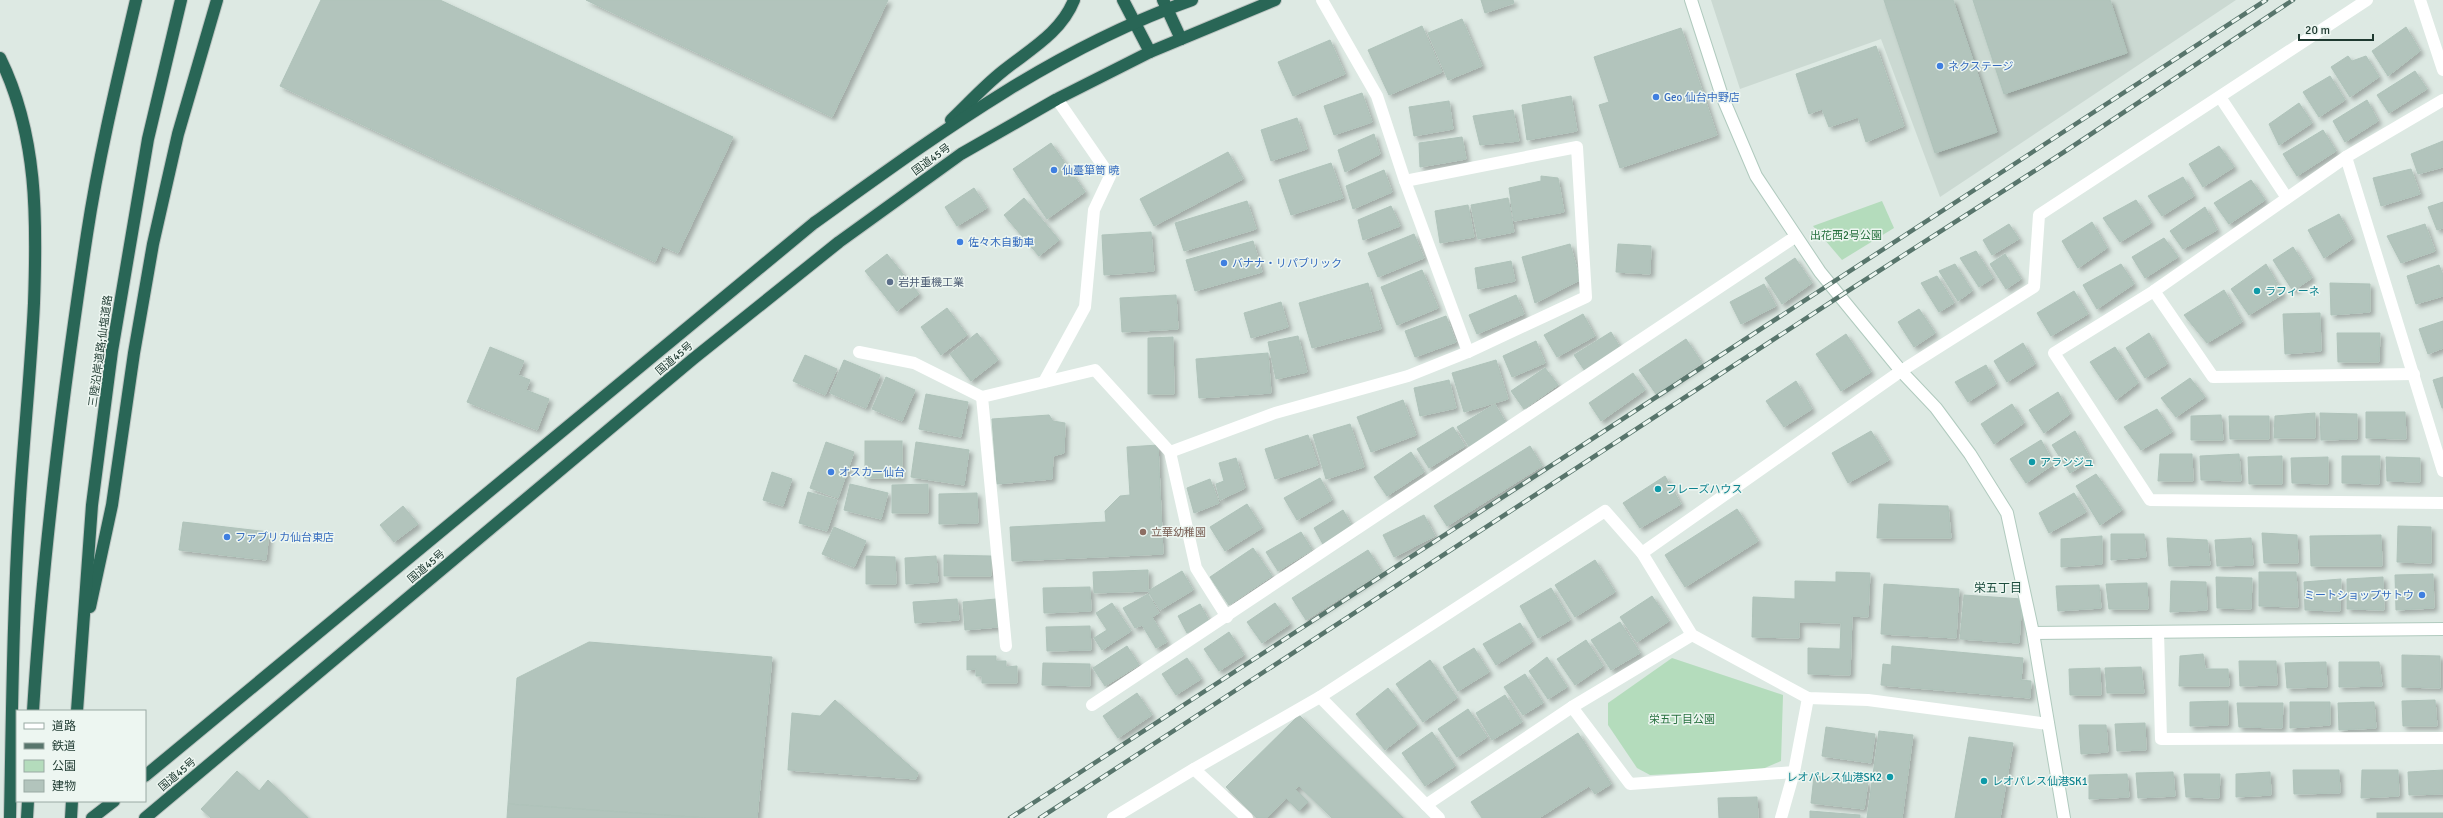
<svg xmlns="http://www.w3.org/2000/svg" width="2443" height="818" font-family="Signika,'Noto Sans JP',sans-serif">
  <defs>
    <filter id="shadow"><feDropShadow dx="3.5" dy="3.5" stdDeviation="2" flood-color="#0004"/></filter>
  </defs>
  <rect width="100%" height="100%" fill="#dde9e3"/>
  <path fill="#cbd9d2" d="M1711 0H2236L1940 197 1881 39 1740 89Z"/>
  <g fill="#b4dcbc">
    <path d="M1882 201 1894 228 1842 260 1813 226Z"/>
    <path d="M1672 658 1783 695 1781 761 1760 770 1650 775 1637 768 1608 725V703Z"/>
  </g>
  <g fill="#b2c4bc" stroke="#afc3ba" filter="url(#shadow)">
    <path d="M321 0H440L733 137 678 253 662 246 655 262 280 86Z"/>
    <path d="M586 0H888L832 117Z"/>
    <path d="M1481 0H1513L1514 3 1485 13Z"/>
    <path d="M1884 0H1953L1997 132 1935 153Z"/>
    <path d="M1973 0H2110L2127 53 2004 94Z"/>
    <path d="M1462 19 1482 66 1448 80 1428 33Z"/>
    <path d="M1422 26 1442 72 1389 95 1368 50Z"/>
    <path d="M2406 27 2420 51 2388 76 2372 51Z"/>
    <path d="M1681 28 1717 135 1620 168 1599 105 1609 102 1594 57Z"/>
    <path d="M1330 40 1345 74 1293 96 1278 62Z"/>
    <path d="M1876 46 1904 126 1866 142 1858 117 1829 127 1822 109 1809 114 1796 74Z"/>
    <path d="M2348 56 2352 61 2366 56 2379 77 2350 97 2331 67Z"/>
    <path d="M2415 71 2427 89 2389 113 2377 95Z"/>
    <path d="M2330 76 2345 100 2319 117 2303 92Z"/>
    <path d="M1362 93 1372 122 1334 135 1324 106Z"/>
    <path d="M1571 96 1577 131 1527 140 1522 105Z"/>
    <path d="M2367 100 2378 121 2345 142 2333 121Z"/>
    <path d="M1449 101 1453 129 1414 136 1409 107Z"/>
    <path d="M2299 103 2312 123 2279 145 2269 124Z"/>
    <path d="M1513 110 1519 141 1480 145 1473 116Z"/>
    <path d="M1297 118 1307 149 1271 161 1261 130Z"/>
    <path d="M2323 130 2336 151 2297 176 2283 154Z"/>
    <path d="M1374 134 1380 154 1345 172 1338 150Z"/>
    <path d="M1462 137 1466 159 1420 167 1419 143Z"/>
    <path d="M2443 141V167L2418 174 2411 154Z"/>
    <path d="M1051 143 1085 192 1047 219 1013 169Z"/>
    <path d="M2219 146 2234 167 2203 187 2189 164Z"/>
    <path d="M1228 152 1243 179 1154 226 1140 199Z"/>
    <path d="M1331 163 1343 198 1291 215 1279 180Z"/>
    <path d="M2411 169 2420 194 2381 206 2373 178Z"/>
    <path d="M1384 170 1392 192 1353 209 1346 186Z"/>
    <path d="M1541 176 1558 178 1564 212 1514 221 1509 188 1541 181Z"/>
    <path d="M2183 177 2194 196 2162 216 2148 196Z"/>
    <path d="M2251 180 2265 200 2229 224 2214 203Z"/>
    <path d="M974 188 987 208 957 226 945 207Z"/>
    <path d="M1024 198 1059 240 1039 256 1004 215Z"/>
    <path d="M1508 198 1514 232 1478 239 1471 205Z"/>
    <path d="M2136 200 2151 223 2120 242 2103 218Z"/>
    <path d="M1247 201 1256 229 1184 251 1175 223Z"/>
    <path d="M2443 202V228L2437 230 2428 207Z"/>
    <path d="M1468 205 1474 237 1440 243 1435 211Z"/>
    <path d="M1391 206 1400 226 1363 240 1358 220Z"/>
    <path d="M2205 207 2217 230 2183 249 2170 231Z"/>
    <path d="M2339 214 2352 239 2324 258 2308 230Z"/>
    <path d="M2092 222 2107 248 2078 268 2062 241Z"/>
    <path d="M2009 224 2019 239 1992 255 1983 240Z"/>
    <path d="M2425 224 2435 251 2401 263 2387 236Z"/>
    <path d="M1151 232 1154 271 1104 275 1102 235Z"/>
    <path d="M1414 234 1424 258 1378 277 1368 253Z"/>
    <path d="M2164 238 2178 257 2145 278 2132 257Z"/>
    <path d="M1253 241 1262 272 1195 291 1186 260Z"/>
    <path d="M1570 244 1580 280 1535 303 1522 257Z"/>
    <path d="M1618 244 1651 246 1650 274 1616 272Z"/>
    <path d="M2293 247 2312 278 2293 291 2273 260Z"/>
    <path d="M1976 251 1993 278 1979 287 1960 258Z"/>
    <path d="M887 254 919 294 897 311 865 271Z"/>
    <path d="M2005 254 2021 279 2006 289 1990 264Z"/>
    <path d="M1795 258 1812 283 1782 304 1765 278Z"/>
    <path d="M1511 261 1515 281 1478 289 1475 268Z"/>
    <path d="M1955 264 1972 291 1958 301 1939 271Z"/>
    <path d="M2121 264 2134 284 2097 309 2083 285Z"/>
    <path d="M2266 264 2283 294 2249 315 2231 289Z"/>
    <path d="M2439 265 2443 275V296L2416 304 2407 276Z"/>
    <path d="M1422 270 1438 308 1397 325 1381 287Z"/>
    <path d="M1937 276 1954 303 1939 312 1921 283Z"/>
    <path d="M1368 283 1381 329 1312 348 1299 303Z"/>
    <path d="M2330 283 2370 284V312L2331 315Z"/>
    <path d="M1764 284 1776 306 1741 324 1730 302Z"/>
    <path d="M2224 290 2242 322 2207 343 2184 315Z"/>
    <path d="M2074 291 2088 314 2051 336 2037 313Z"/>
    <path d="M1176 295 1178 329 1122 332 1120 298Z"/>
    <path d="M1516 295 1524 314 1477 334 1469 315Z"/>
    <path d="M1281 302 1288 327 1251 338 1244 313Z"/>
    <path d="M947 308 967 335 941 355 921 327Z"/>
    <path d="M1919 309 1935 333 1914 347 1898 322Z"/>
    <path d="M2320 313 2321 351 2285 354 2283 314Z"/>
    <path d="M1583 314 1595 336 1557 357 1544 335Z"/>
    <path d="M1446 316 1456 342 1415 357 1405 331Z"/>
    <path d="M2443 321V348L2428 354 2419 329Z"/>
    <path d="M1611 332 1621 349 1585 371 1574 355Z"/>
    <path d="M977 333 998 360 971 381 950 354Z"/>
    <path d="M2149 333 2167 364 2145 378 2126 348Z"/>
    <path d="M2337 333H2380L2379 362H2338Z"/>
    <path d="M1846 334 1871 372 1841 391 1816 354Z"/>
    <path d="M1298 336 1307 372 1276 379 1268 342Z"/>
    <path d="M1173 337 1174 394H1148V338Z"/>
    <path d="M1686 339 1702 363 1656 394 1639 370Z"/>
    <path d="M1536 341 1545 363 1512 377 1503 356Z"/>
    <path d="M2023 343 2035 364 2007 382 1994 361Z"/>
    <path d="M490 347 524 361 518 375 530 380 526 390 549 399 537 430 467 402Z"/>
    <path d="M2115 347 2138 383 2116 400 2090 362Z"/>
    <path d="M1268 353 1271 393 1199 398 1196 359Z"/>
    <path d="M805 355 837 369 825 395 793 381Z"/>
    <path d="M844 360 880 375 866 408 830 393Z"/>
    <path d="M1496 360 1508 399 1464 412 1452 373Z"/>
    <path d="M1986 365 1996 384 1968 402 1955 382Z"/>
    <path d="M1545 368 1558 385 1524 409 1511 391Z"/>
    <path d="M1633 373 1645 390 1601 421 1589 403Z"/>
    <path d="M886 377 915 390 902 421 872 409Z"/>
    <path d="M2443 377V408H2442L2433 380Z"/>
    <path d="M2190 378 2205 397 2176 417 2161 398Z"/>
    <path d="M1449 380 1456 408 1420 416 1414 388Z"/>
    <path d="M1796 381 1812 409 1784 427 1766 401Z"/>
    <path d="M2058 392 2070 414 2044 433 2029 410Z"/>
    <path d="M926 394 968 402 961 437 919 429Z"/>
    <path d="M1403 400 1416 435 1371 452 1357 417Z"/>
    <path d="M1495 404 1507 425 1470 448 1457 427Z"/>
    <path d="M2012 404 2024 423 1994 444 1981 424Z"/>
    <path d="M2157 409 2172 432 2141 450 2124 427Z"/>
    <path d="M2366 412H2405L2406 439 2366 438Z"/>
    <path d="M2315 413V438H2274L2275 416Z"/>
    <path d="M2320 413 2357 414V439L2321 440Z"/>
    <path d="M1049 415 1053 421 1065 423 1064 453 1053 456 1052 479 997 484 992 419Z"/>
    <path d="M2221 415 2223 440H2191V416Z"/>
    <path d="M2229 416H2269V439H2230Z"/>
    <path d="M1350 424 1364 467 1326 479 1313 435Z"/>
    <path d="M1453 427 1465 446 1429 468 1417 449Z"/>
    <path d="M1871 431 1889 460 1848 483 1832 453Z"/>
    <path d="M2075 431 2091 460 2070 473 2052 445Z"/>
    <path d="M1308 435 1318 465 1275 479 1265 449Z"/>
    <path d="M2041 440 2054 464 2026 483 2010 459Z"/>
    <rect x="865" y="441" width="37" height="37"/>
    <path d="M826 442 854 452 838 498 810 488Z"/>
    <path d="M916 442 969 450 964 485 911 477Z"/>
    <path d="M1158 445 1163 554 1012 561 1010 527 1106 522 1105 511 1120 496 1130 495 1127 447Z"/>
    <path d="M1530 446 1542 466 1447 526 1434 506Z"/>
    <path d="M1411 452 1424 472 1387 496 1374 477Z"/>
    <path d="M2160 454H2192L2193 481H2158Z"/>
    <path d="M2239 454 2241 481 2201 480 2200 456Z"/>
    <path d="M2282 456V484H2249L2248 457Z"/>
    <path d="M2342 456H2380L2379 484 2342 483Z"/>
    <path d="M2328 457V484L2292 483 2291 458Z"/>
    <path d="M2386 457 2420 458V482L2387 481Z"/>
    <path d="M1236 458 1245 488 1220 500 1216 484 1224 481 1219 463Z"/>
    <path d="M772 472 792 479 783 506 763 500Z"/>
    <path d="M2096 474 2122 510 2100 525 2076 486Z"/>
    <path d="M1665 476 1681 504 1640 528 1623 503Z"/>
    <path d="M1320 478 1332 500 1297 520 1284 498Z"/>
    <path d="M1210 479 1219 503 1194 513 1187 488Z"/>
    <path d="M850 484 888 493 881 519 844 510Z"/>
    <path d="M928 484V513H892V485Z"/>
    <path d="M808 492 837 500 827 531 799 523Z"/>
    <path d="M977 493 978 523 939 524V494Z"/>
    <path d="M2074 493 2086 512 2049 533 2039 513Z"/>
    <path d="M1247 504 1262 528 1225 551 1210 527Z"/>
    <path d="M1879 504 1948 506 1951 538H1877Z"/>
    <path d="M403 506 418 524 394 542 380 525Z"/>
    <path d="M1737 509 1758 541 1685 587 1665 555Z"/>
    <path d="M1343 510 1353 528 1324 546 1314 528Z"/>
    <path d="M1424 515 1435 536 1394 557 1383 535Z"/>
    <path d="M183 522 269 532 266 560 179 550Z"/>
    <path d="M2398 526 2431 527V563L2397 562Z"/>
    <path d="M834 527 866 541 854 567 822 554Z"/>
    <path d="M1301 532 1312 550 1278 571 1266 552Z"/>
    <path d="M2262 533 2297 535 2298 563H2264Z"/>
    <path d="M2111 534H2144L2146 557 2111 560Z"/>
    <path d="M2381 535 2382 566H2311L2310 536Z"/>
    <path d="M2102 536V564L2061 567V539Z"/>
    <path d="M2167 538 2207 540 2210 565 2169 566Z"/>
    <path d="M2251 538 2253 565 2217 566 2215 540Z"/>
    <path d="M1253 548 1272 576 1229 605 1210 577Z"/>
    <path d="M1368 550 1382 572 1306 620 1292 598Z"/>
    <path d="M944 555 991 556V576H944Z"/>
    <path d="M866 556 895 557 896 584H866Z"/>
    <path d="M936 556 938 582 906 584 905 558Z"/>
    <path d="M1595 560 1615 592 1575 617 1555 585Z"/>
    <path d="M1148 570V591L1094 593 1093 572Z"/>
    <path d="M1182 571 1193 590 1160 610 1148 591Z"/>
    <path d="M1836 572 1870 573 1868 617 1852 616 1850 675 1808 674V648L1840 649 1841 623 1799 622V638L1752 637 1753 597 1795 599V581L1836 582Z"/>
    <path d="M2259 572H2296L2298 607 2259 606Z"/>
    <path d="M2433 574 2434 608 2396 610 2395 575Z"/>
    <path d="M2216 577 2252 578 2251 609 2217 608Z"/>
    <path d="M2383 577 2384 610 2347 609V579Z"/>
    <path d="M2341 579 2340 611 2305 610 2304 582Z"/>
    <path d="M2171 581 2206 582 2207 610 2170 612Z"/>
    <path d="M2147 583 2148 609H2109L2106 584Z"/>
    <path d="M1884 584 1959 589 1956 638 1881 634Z"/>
    <path d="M2099 585 2101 608 2058 611 2056 586Z"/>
    <path d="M1090 587 1091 611 1044 613 1043 588Z"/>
    <path d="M1551 588 1570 620 1538 638 1520 606Z"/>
    <path d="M1148 594 1159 613 1152 617 1167 642 1156 648 1142 625 1135 628 1123 608Z"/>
    <path d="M1964 595 2022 599 2019 643 1960 639Z"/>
    <path d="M1652 596 1669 621 1637 642 1620 617Z"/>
    <path d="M957 599 959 620 915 623 913 602Z"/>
    <path d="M996 599 998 627 965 630 963 602Z"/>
    <path d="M1112 603 1131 631 1102 650 1094 638 1107 630 1096 613Z"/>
    <path d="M1275 603 1290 624 1262 643 1247 622Z"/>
    <path d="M1200 604 1209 621 1187 633 1178 616Z"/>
    <path d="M1620 622 1640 653 1611 670 1591 640Z"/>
    <path d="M1520 623 1532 642 1496 665 1483 644Z"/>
    <path d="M1090 626 1091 650 1047 651 1046 627Z"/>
    <path d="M1229 632 1244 655 1219 671 1204 649Z"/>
    <path d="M1586 640 1603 666 1575 685 1557 659Z"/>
    <path d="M589 642 772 657 757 818H706L508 804 517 678Z"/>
    <path d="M1127 646 1139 665 1105 686 1093 668Z"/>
    <path d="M1892 646 2023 658 2021 680 2031 681 2030 698 1881 685 1883 664 1891 665Z"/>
    <path d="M1474 648 1489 672 1458 691 1443 667Z"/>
    <path d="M2203 654 2205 669H2228L2229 686H2179L2180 656Z"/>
    <path d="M2402 655 2440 656V688L2402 687Z"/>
    <path d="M967 656H996V661H1006V667L1017 666V683H982V676H976V669L967 670Z"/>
    <path d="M1547 657 1567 687 1548 699 1529 671Z"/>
    <path d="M1187 658 1201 679 1176 695 1162 674Z"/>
    <path d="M1430 660 1457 698 1423 722 1396 684Z"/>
    <path d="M2239 661H2276L2277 685 2240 686Z"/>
    <path d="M2326 662 2327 687 2287 688 2285 663Z"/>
    <path d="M2339 662H2379L2382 686 2339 687Z"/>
    <path d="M1043 663 1090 664V686L1042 685Z"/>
    <path d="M2141 667 2144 693H2107L2105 668Z"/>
    <path d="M2100 668 2101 695H2070L2069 669Z"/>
    <path d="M1525 674 1543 703 1523 715 1504 687Z"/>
    <path d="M1388 688 1417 725 1385 750 1356 714Z"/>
    <path d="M1137 693 1152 715 1118 738 1103 716Z"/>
    <path d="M1505 695 1522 722 1492 740 1476 713Z"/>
    <path d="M835 700 918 773 916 779 788 770 792 713 820 716Z"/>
    <path d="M2435 700 2437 726H2403L2402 701Z"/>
    <path d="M2228 701V725L2190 726V702Z"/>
    <path d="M2290 702H2330V725L2290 728Z"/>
    <path d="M2374 702 2376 728 2339 730 2338 703Z"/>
    <path d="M2237 703H2283L2282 728 2239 727Z"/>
    <path d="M1468 709 1487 737 1457 757 1438 729Z"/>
    <path d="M1299 715 1403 818H1332L1299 786 1295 789 1308 802 1299 811 1286 798 1267 818H1257L1226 787Z"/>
    <path d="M2145 723 2146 750 2117 751 2115 724Z"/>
    <path d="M2079 725H2106L2108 752 2081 754Z"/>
    <path d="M1826 727 1875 734 1871 763 1822 756Z"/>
    <path d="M1879 731 1913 735 1902 818H1867Z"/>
    <path d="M1432 732 1455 766 1425 786 1402 753Z"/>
    <path d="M1578 733 1611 784 1595 794 1589 786 1539 818H1482L1471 802Z"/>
    <path d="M1969 737 2013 743 2000 818H1955Z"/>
    <path d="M2293 770H2339L2340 793 2294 794Z"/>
    <path d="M2362 770H2398L2399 796 2361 798Z"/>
    <path d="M2443 770V794L2409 795 2408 772Z"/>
    <path d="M237 771 259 791 268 780 308 818H211L201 809Z"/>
    <path d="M2173 772 2175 796 2138 798 2136 773Z"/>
    <path d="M2270 772 2271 795 2236 797V774Z"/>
    <path d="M2127 774 2129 797 2089 799V775Z"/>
    <path d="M2184 774H2220L2219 798 2186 797Z"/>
    <path d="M1814 776 1868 782 1864 809 1811 803Z"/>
    <path d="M1757 797 1758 818H1719L1718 798Z"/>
    <path d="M508 804 706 818H507Z"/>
    <path d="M1810 811 1860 815V818H1810Z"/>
    <rect x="2377" y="813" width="66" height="5"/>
  </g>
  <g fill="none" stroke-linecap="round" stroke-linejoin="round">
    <defs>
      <g id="secondary">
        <path d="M1691 0 1722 96 1756 176 1820 272 1901 371 1936 408 1970 454 2007 513 2033 633 2064 818"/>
        <path d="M2033 633 2443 629"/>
      </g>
      <g id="highway">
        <path d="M1123 0 1150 52"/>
        <path d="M1163 0 1181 39"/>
        <path d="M0 58C38 135 37 220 34 303 31 368 24 434 20 499 13 605 12 712 10 818"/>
        <path d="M951 120C968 104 984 86 1003 71 1029 50 1061 33 1074 0"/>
        <path d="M90 607 112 505 134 353 153 244 178 134 217 0"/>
        <path d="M33 711C43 551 63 392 87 234 99 155 118 77 136 0"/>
        <path d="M77 711 92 505 112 351 148 139 181 0"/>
        <path d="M145 776 814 223C934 137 1052 49 1192 0"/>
        <path d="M27 818 28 801"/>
        <path d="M71 818 72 801"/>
        <path d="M92 818 114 801"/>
        <path d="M145 818 693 359 839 242 961 154 1057 99 1150 52 1275 0"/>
      </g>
    </defs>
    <use href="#secondary" stroke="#b0cabe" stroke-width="14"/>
    <use href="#highway" stroke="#bcc4c1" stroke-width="14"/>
    <g stroke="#fff" stroke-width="12">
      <path d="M1322 0 1377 96 1405 181 1468 352"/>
      <path d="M2420 0 2443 70"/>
      <path d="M2220 97 2287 198"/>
      <path d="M2443 100 2346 157 2154 291 2054 353 2150 500 2443 503"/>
      <path d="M2346 157 2443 471"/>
      <path d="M2154 291 2213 377 2414 374"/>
      <path d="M859 352 914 363 982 397"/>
      <path d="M1044 382 1085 307 1094 210 1110 176 1057 99"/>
      <path d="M1170 452 1275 413 1408 376 1468 352 1586 297 1577 147 1405 181"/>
      <path d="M1642 553 1901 371 2034 287 2039 215 2367 0"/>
      <path d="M2158 632 2161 739 2443 738"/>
      <path d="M1006 646 982 397 1095 370 1170 452 1196 568 1227 617"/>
      <path d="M1320 697 1439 818"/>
      <path d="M1092 705 1795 237"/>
      <path d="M1572 707 1630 784 1794 772"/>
      <path d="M1194 769 1247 818"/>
      <path d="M1426 805 1572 707 1692 635"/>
      <path d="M1113 818 1194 769 1320 697 1605 511 1642 553 1692 635 1808 698 1868 700 2048 724"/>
      <path d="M1781 818 1794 772 1808 698"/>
    </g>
    <use href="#secondary" stroke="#fff" stroke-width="12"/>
    <use href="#highway" stroke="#296656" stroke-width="12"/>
    <defs>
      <g id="rail">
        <path d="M1010 818 2266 0"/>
        <path d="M1040 818 1854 287 2064 152 2293 0"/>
      </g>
    </defs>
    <use href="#rail" stroke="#58756c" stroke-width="4.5"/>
    <use href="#rail" stroke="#edf6f1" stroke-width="3" stroke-dasharray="9" stroke-linecap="butt"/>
  </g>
  <g fill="#3f7fe0" stroke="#edf6f1" stroke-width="1.5">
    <circle cx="1940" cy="66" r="4"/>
    <circle cx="1656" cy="97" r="4"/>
    <circle cx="1054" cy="170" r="4"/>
    <circle cx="960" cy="242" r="4"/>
    <circle cx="1224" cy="263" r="4"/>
    <circle cx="831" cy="472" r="4"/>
    <circle cx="227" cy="537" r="4"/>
    <circle cx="2422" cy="595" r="4"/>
  </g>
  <circle fill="#5c6f8a" stroke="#edf6f1" stroke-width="1.5" cx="890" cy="282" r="4"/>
  <g fill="#0f9aa8" stroke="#edf6f1" stroke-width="1.5">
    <circle cx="2257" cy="291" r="4"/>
    <circle cx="2032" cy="462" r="4"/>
    <circle cx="1658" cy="489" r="4"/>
    <circle cx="1890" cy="777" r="4"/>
    <circle cx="1984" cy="781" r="4"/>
  </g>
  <circle fill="#8d6e63" stroke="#edf6f1" stroke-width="1.5" cx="1143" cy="532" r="4"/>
  <g text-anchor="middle" stroke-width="3" stroke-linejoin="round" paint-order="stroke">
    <g font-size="11" fill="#366cbe" stroke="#edf6f1" text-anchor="start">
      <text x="1948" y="70">ネクステージ</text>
      <text x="1664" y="101">Geo 仙台中野店</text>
      <text x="1062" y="174">仙臺箪笥 暁</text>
      <text x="968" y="246">佐々木自動車</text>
      <text x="1232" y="267">バナナ・リパブリック</text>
      <text x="839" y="476">オスカー仙台</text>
      <text x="235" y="541">ファブリカ仙台東店</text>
      <text x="2414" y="599" text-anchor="end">ミートショップサトウ</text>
    </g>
    <g font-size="11" fill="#1e3930" stroke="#edf6f1">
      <text transform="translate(931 159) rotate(-36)" y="4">国道45号</text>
      <text transform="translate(100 351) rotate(-82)" y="4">三陸沿岸道路;仙塩道路</text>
      <text transform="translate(674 358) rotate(-40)" y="4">国道45号</text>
      <text transform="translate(426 566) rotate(-40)" y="4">国道45号</text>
      <text transform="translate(177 774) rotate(-40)" y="4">国道45号</text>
    </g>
    <g font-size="11" fill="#27713f" stroke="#edf6f1">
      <text x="1846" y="239">出花西2号公園</text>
      <text x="1682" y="723">栄五丁目公園</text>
    </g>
    <g font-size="11" fill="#4e5e75" stroke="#edf6f1" text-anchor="start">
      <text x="898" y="286">岩井重機工業</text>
    </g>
    <g font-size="11" fill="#0d838f" stroke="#edf6f1" text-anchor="start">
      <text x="2265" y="295">ラフィーネ</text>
      <text x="2040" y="466">アランジュ</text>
      <text x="1666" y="493">フレーズハウス</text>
      <text x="1882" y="781" text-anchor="end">レオパレス仙港SK2</text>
      <text x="1992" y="785">レオパレス仙港SK1</text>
    </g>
    <g font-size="11" fill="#785e54" stroke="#edf6f1" text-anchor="start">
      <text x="1151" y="536">立華幼稚園</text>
    </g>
    <g font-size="12" fill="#1a4b3c" stroke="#edf6f1">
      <text x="1998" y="592">栄五丁目</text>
    </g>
  </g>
  <rect x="16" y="710" width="130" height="92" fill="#edf6f1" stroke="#9aaaa4"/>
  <rect x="24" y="723" width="20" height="6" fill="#ffffff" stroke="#9aaaa4"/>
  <text x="52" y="730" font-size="12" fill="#1e3930">道路</text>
  <rect x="24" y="743" width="20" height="6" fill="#58756c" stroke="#9aaaa4"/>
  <text x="52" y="750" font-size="12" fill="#1e3930">鉄道</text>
  <rect x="24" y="760" width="20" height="12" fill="#b4dcbc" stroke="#9aaaa4"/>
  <text x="52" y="770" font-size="12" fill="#1e3930">公園</text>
  <rect x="24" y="780" width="20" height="12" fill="#b2c4bc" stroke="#9aaaa4"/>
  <text x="52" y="790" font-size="12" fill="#1e3930">建物</text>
  <path d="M2299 34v6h74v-6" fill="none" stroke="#1e3930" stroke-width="2"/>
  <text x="2305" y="34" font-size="12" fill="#1e3930" stroke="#edf6f1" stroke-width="3" paint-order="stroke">20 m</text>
</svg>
